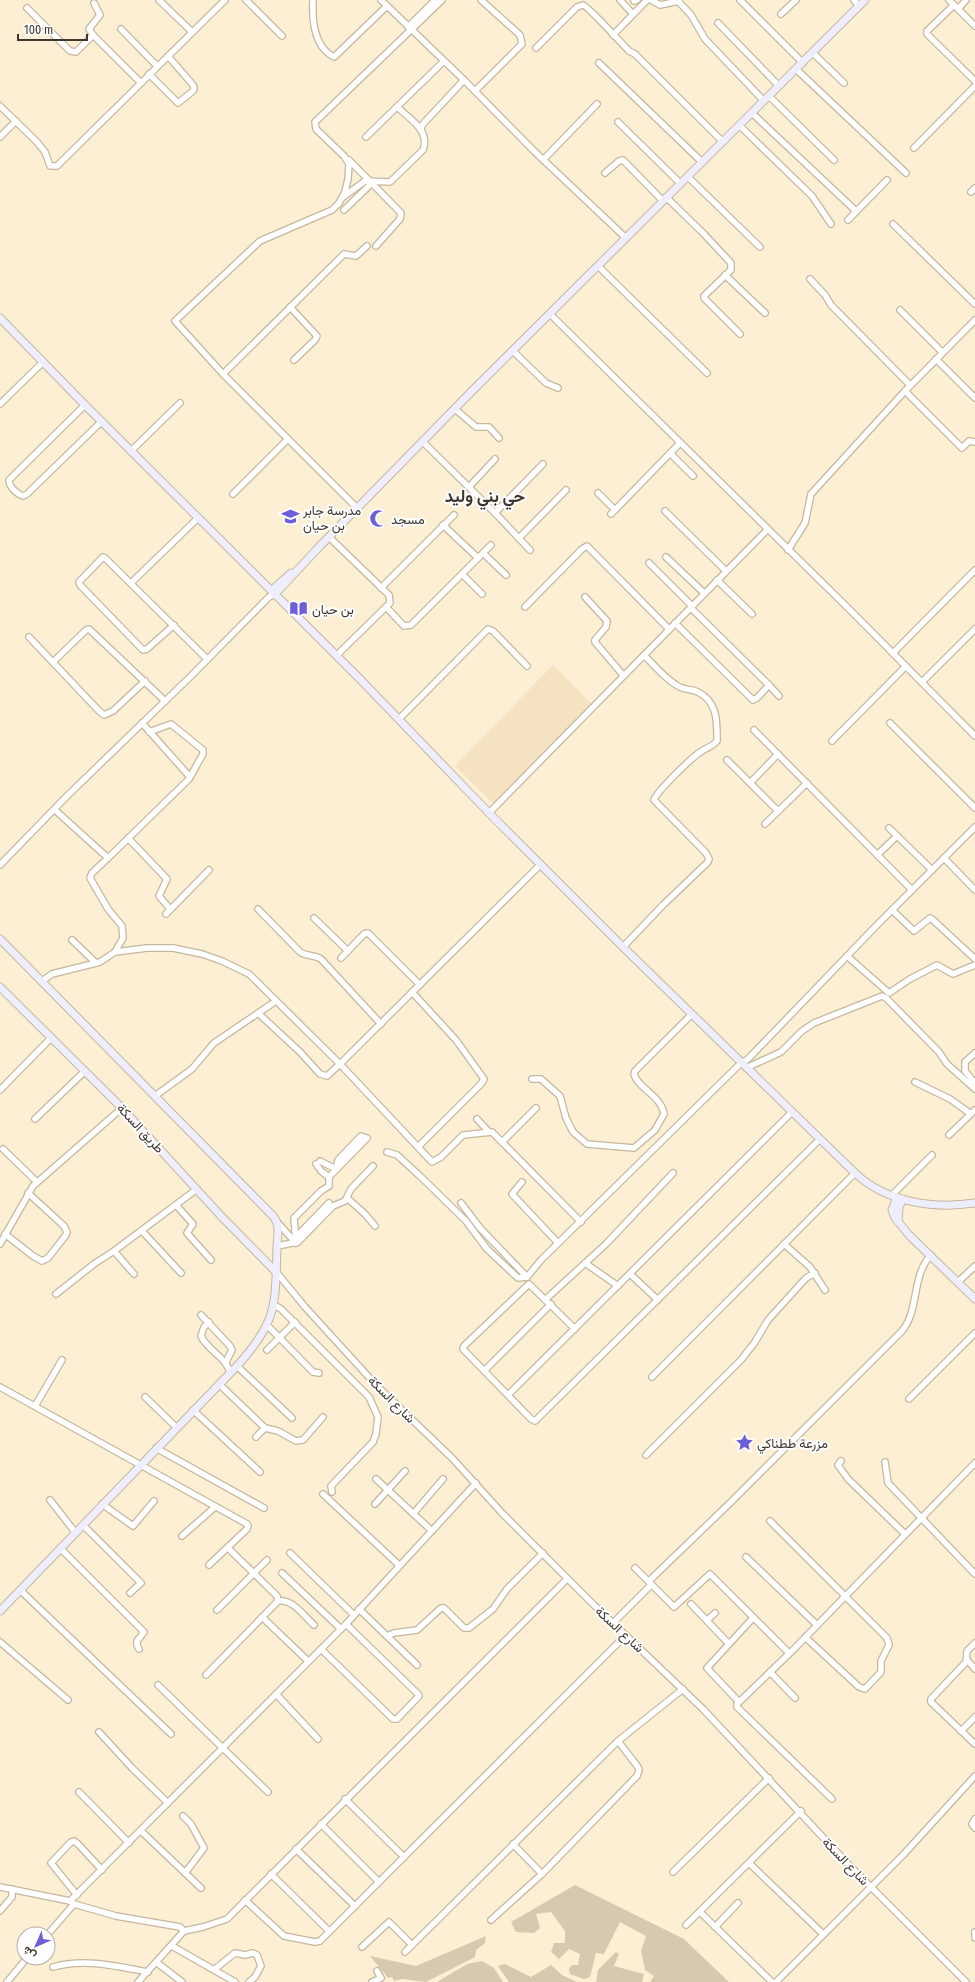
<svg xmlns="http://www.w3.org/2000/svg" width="975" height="1982" font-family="'Fira Sans Condensed',Vazirmatn,sans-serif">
  <rect width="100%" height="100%" fill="#fdefd4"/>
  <path fill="#f4e2c0" d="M553 665 592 704 494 804 455 766Z"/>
  <g fill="#d7c9af">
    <path d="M575 1885 684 1939 729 1982H650L654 1976 645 1970 641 1951 646 1936 620 1922 604 1954 596 1953 590 1977 584 1979 570 1974 569 1969 572 1965H578L580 1954 569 1949 559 1959 551 1952 554 1943H565V1931L551 1912 536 1914 540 1928 534 1933 516 1932 511 1922Z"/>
    <path d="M486 1936 485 1943 476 1950 475 1957 426 1982 402 1979 394 1981 392 1977 388 1978 370 1956 416 1966Z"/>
    <path d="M616 1952 619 1954 614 1966 644 1974 642 1982H596L598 1970Z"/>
    <path d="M482 1961 494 1968 503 1982H437L467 1964Z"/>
    <path d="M505 1964 531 1977 551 1965 562 1975 577 1982H509L498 1966Z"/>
  </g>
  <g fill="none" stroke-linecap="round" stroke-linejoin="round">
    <defs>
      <g id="minor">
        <path d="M159 0 192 32"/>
        <path d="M246 0 282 36"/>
        <path d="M313 0C312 19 314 47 334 57L387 6"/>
        <path d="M381 0 464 80 535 152 626 238"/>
        <path d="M620 0 633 14"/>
        <path d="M651 0 660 5 679 1"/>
        <path d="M677 0 691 15 705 39 764 101"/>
        <path d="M740 0 803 63"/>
        <path d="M854 0 859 6"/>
        <path d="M949 0 975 26"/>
        <path d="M634 1 637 0"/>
        <path d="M954 5 927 31V34L975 81"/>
        <path d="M27 8 70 51 76 52 93 35 141 83"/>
        <path d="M958 9 966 0"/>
        <path d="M781 14 796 0"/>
        <path d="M718 23 779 86"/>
        <path d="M408 27 435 0"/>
        <path d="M121 29 157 66"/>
        <path d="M93 35 89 29 100 15 94 3"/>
        <path d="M613 35 647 0"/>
        <path d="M536 48 577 7 583 5C589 7 621 43 629 51L635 54 723 142"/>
        <path d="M813 53 844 83"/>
        <path d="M599 63 702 162"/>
        <path d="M796 69 906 173"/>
        <path d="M149 74 178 103 193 91 194 88 193 85 168 56"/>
        <path d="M475 91 522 44 520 35 481 0"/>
        <path d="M769 96 834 160"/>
        <path d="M0 106 37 142 45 152 50 166H57L225 0"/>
        <path d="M752 113 856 211"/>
        <path d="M618 122 681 184"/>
        <path d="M740 126 812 196 831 224"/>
        <path d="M421 129 422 125 464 80"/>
        <path d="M0 137 16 121"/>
        <path d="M366 137 444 61"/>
        <path d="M914 148 975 86"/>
        <path d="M349 160 401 213 400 219 376 246"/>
        <path d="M543 160 597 104"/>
        <path d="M605 173 619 161 623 160 662 200"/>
        <path d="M688 177 760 247"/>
        <path d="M971 192 975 188"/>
        <path d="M343 197 365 181 390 182 423 150C431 131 409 118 397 107"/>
        <path d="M666 197 704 234 731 263V270L704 296V298L740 334"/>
        <path d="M344 210 372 183"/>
        <path d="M848 220 887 180"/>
        <path d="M893 224 975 304"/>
        <path d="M598 266 707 373"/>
        <path d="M725 275 765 313"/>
        <path d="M810 279 825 295 831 305 910 385"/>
        <path d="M290 307 317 336 315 340 294 360"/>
        <path d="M900 310 942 352"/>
        <path d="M550 314 853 613 975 736"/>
        <path d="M513 351 546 383 558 388"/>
        <path d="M936 359 975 398"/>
        <path d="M223 374 344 254 356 256 367 246"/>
        <path d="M905 391 962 448 969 441 975 442"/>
        <path d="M0 404 43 362"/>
        <path d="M85 405 9 480C9 487 17 494 23 496L27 494 101 422"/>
        <path d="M455 409 476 427H489L499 438"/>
        <path d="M423 442 495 513 530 550"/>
        <path d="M131 451 180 403"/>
        <path d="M670 453 693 476"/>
        <path d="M469 487 495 459"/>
        <path d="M598 493 615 510"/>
        <path d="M233 494 288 439"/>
        <path d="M357 508 223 374 175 321 260 241 332 210 339 203 345 192 348 179 349 164 344 156 316 129 315 122 442 0"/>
        <path d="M665 511 726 571"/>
        <path d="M495 513 543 464"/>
        <path d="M611 514 680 443"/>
        <path d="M443 525 478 558"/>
        <path d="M329 537 389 595 390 603 336 656"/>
        <path d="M519 538 566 490"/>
        <path d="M788 550 805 523 811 494 905 391 975 320"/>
        <path d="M483 553 506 575"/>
        <path d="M666 557 704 593"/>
        <path d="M649 563 692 606"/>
        <path d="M462 574 482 594"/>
        <path d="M717 580 752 614"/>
        <path d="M131 583 198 518"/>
        <path d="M381 588 454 515"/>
        <path d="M585 597 607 621 606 627 595 640V642L623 675"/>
        <path d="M386 607 404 626 411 625 491 545"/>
        <path d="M525 607 582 549 587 546 669 629"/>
        <path d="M675 623 751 698 753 700 757 698 769 685 691 608"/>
        <path d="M174 625 147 649 143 650 80 585 79 582 103 557 105 558 207 659"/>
        <path d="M29 637 99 711 104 715 113 711 145 681"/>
        <path d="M893 653 975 570"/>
        <path d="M53 662 86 630 89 629 165 701"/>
        <path d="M922 682 975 629"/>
        <path d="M769 685 779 696"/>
        <path d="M399 719 488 629 493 631 527 666"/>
        <path d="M142 723 190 777"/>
        <path d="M890 723 975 808"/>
        <path d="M754 730 912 890"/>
        <path d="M832 741 906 666"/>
        <path d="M727 760 778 811"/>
        <path d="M750 783 778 754"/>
        <path d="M55 810 108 858 92 873 90 878 108 909 122 926 123 938 115 952"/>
        <path d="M489 813 768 529"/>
        <path d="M765 824 807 783"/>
        <path d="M889 828 932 870"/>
        <path d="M128 838 167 879 159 896 170 909"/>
        <path d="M877 855 897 836"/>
        <path d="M108 858 189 779 203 754V750L171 724 149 732"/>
        <path d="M944 858 975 890"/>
        <path d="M0 865 66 797 191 676 269 597 275 594"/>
        <path d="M258 909 300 952C307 957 313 954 321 959L381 1024"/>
        <path d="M892 910 914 931 930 918 932 919 975 959"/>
        <path d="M166 914 209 870"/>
        <path d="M314 918 348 951"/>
        <path d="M72 940 96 963"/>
        <path d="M623 947 663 905 708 862 709 859 706 853 654 800C657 791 693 756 702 751 708 747 712 747 717 741 717 722 718 702 698 692 692 689 684 690 678 686 665 679 654 665 644 655"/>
        <path d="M847 956 889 993 910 979 937 965 953 974 975 965"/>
        <path d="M341 958 364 934 368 933 420 985"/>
        <path d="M42 981 52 974 100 962 115 952 147 948H173L202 954 222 961 249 974 340 1064 541 864"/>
        <path d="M412 992 456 1040 484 1079 481 1084 418 1147"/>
        <path d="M258 1013 300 1052 320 1074 327 1076 340 1064 432 1162 441 1157 463 1135 492 1132 581 1222"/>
        <path d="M975 1053 965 1062V1071L975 1083"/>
        <path d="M746 1068 781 1052 802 1031 814 1023 882 996 886 998 939 1052 947 1064 975 1089"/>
        <path d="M532 1079H541L560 1096 566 1118 573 1132 587 1144 634 1148 655 1130 664 1114C661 1095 637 1088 634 1074L635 1071 692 1014"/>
        <path d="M915 1082 950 1099 971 1114"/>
        <path d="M0 1090 51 1038"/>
        <path d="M155 1096 192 1069 214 1043 276 1001"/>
        <path d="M35 1119 85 1071"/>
        <path d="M477 1119 489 1132"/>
        <path d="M949 1135 975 1110"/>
        <path d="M502 1142 536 1108"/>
        <path d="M3 1149 37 1182"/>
        <path d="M387 1152 397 1155 421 1177 466 1221 487 1249 518 1278 527 1277 541 1260 741 1063 748 1059 876 926 975 827"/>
        <path d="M316 1164 321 1171 329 1177"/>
        <path d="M522 1182 512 1194 558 1243"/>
        <path d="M892 1195 932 1155"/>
        <path d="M347 1198 365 1214 375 1226"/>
        <path d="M461 1203 480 1228 527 1277"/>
        <path d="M176 1205 193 1224 187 1233 211 1260"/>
        <path d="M277 1222 296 1243"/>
        <path d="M142 1231 181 1273"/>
        <path d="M5 1234 33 1256 42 1261 48 1258 66 1235 67 1232 64 1226 28 1193"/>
        <path d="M297 1236 329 1203"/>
        <path d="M296 1243 294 1218 321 1191 329 1186V1177L367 1138 361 1136 338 1160 336 1169 320 1161"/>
        <path d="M0 1244 33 1186 122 1108"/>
        <path d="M784 1244 810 1267 825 1290"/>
        <path d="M277 1246 298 1242 333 1206 345 1201 351 1189 373 1166"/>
        <path d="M114 1251 134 1274"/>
        <path d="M585 1263 618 1286"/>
        <path d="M277 1273 305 1307 377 1386 453 1459 502 1513 595 1606 703 1709 846 1862 966 1982"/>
        <path d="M630 1274 658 1300"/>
        <path d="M958 1282 975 1266"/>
        <path d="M56 1294 94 1264 114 1251 197 1189"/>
        <path d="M546 1299 606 1244 673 1173"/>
        <path d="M274 1305 281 1309 369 1397 378 1417 376 1434 373 1442 331 1486 332 1492"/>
        <path d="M201 1315 230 1346 232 1350 226 1362"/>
        <path d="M209 1322 204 1327 201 1336C208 1351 224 1355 230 1372"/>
        <path d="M267 1325 313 1372 319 1373"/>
        <path d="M575 1329 529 1284 464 1346 463 1349 531 1419 535 1421 820 1139"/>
        <path d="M267 1350 295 1322"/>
        <path d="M237 1366 292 1418"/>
        <path d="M484 1371 551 1304"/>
        <path d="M652 1377 855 1173"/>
        <path d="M219 1384 265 1428 278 1431 296 1441 303 1440 323 1417"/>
        <path d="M0 1387 247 1524 248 1526 247 1529 209 1565"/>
        <path d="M508 1395 792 1112"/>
        <path d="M145 1397 176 1427"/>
        <path d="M909 1399 975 1333"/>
        <path d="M35 1406 62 1360"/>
        <path d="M193 1410 260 1472"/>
        <path d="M256 1437 265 1428"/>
        <path d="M156 1448 264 1508"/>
        <path d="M646 1455 741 1360 755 1342 768 1320 806 1278 815 1273"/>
        <path d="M841 1461 838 1465 848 1479 905 1534"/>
        <path d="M885 1462 888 1483 975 1574"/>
        <path d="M376 1479 432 1531"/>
        <path d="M323 1494 399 1565"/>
        <path d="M50 1500 75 1532"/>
        <path d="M102 1504 133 1526 154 1501"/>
        <path d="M375 1504 405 1471"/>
        <path d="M413 1514 443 1479"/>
        <path d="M770 1521 887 1638 889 1645 881 1661V1672L865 1689 859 1687 805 1637"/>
        <path d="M83 1525 141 1583 130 1593"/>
        <path d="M182 1536 215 1507"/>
        <path d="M60 1548 144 1632 137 1641V1645L139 1649"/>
        <path d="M290 1553 354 1615"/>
        <path d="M746 1557 817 1625"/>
        <path d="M635 1568 674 1607 710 1574 789 1653"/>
        <path d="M282 1573 341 1629"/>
        <path d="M20 1590 171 1734"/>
        <path d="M278 1601C293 1599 303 1615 314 1625"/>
        <path d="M691 1604 729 1644"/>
        <path d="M359 1609 417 1665"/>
        <path d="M217 1610 267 1560"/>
        <path d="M262 1617 308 1661"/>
        <path d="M707 1620 715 1613"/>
        <path d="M613 1623 651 1585 650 1580 731 1502 902 1331C920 1309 911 1276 931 1255"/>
        <path d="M387 1636 394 1633 417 1630 441 1608H444L464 1628H469L493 1609 507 1589 543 1553"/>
        <path d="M0 1642 68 1700"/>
        <path d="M975 1643 967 1651 966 1662 931 1699V1702L975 1744"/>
        <path d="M321 1649 393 1719H397L419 1696 418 1694 346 1624"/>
        <path d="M967 1660 975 1669"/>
        <path d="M770 1672 795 1698"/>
        <path d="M206 1675 278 1601 277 1596 228 1548"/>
        <path d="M158 1685 268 1792"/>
        <path d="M276 1694 318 1739"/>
        <path d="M739 1702 707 1668 753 1618"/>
        <path d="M961 1731 975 1717"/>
        <path d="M99 1732 132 1768 168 1803"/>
        <path d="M79 1792 129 1843"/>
        <path d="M345 1799 404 1857"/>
        <path d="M832 1799 737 1707V1704L793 1650 975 1463"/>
        <path d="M183 1816 191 1824 204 1848 185 1873"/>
        <path d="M975 1819 972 1824 975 1828"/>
        <path d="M321 1824 379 1882"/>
        <path d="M141 1831 201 1888"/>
        <path d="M513 1844 542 1874"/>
        <path d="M296 1849 355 1906"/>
        <path d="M749 1863 823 1934"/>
        <path d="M673 1872 769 1778"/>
        <path d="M271 1874 329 1931"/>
        <path d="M0 1887 70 1901 74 1904 116 1916 180 1927 184 1931"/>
        <path d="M77 1895 51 1863 71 1842 74 1841 78 1844 102 1870"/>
        <path d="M245 1900 284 1936 315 1942 320 1941 626 1635"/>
        <path d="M70 1901 346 1624 476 1483"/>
        <path d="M0 1911 12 1897V1889"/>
        <path d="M700 1912 772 1982"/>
        <path d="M491 1920 542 1874 637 1776 639 1770 638 1767 618 1741"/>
        <path d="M686 1925 801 1811"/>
        <path d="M715 1927 738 1903"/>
        <path d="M975 1932V1938"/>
        <path d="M48 1934 74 1904"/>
        <path d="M172 1946 235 1982"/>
        <path d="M362 1947 389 1922 412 1945"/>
        <path d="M405 1952 618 1741 683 1689"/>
        <path d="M156 1962 182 1982"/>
        <path d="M53 1967C85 1958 116 1966 148 1972"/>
        <path d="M215 1969 235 1953 245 1955 253 1953 257 1955 261 1966 255 1977 249 1982"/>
        <path d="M7 1982 27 1958"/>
        <path d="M138 1982 184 1931 203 1927 227 1919 567 1579"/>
        <path d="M372 1982 381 1978 377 1971"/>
        <path d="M776 1982 904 1854 975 1776"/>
      </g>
      <g id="secondary">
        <path d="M0 318 85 405 357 676 489 813 623 947 856 1174C888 1203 934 1209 975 1203"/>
        <path d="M272 590 291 573"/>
        <path d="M275 594 320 546 472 391 865 0"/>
        <path d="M0 939 273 1216C281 1225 277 1237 277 1248 275 1305 278 1321 237 1366L0 1611"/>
        <path d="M0 987 122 1108 220 1215 277 1273"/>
        <path d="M897 1197 892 1210 895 1218 909 1235 975 1299"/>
        <path d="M898 1222 899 1207 903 1199"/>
      </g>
    </defs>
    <use href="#minor" stroke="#c5b79e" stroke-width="8"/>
    <use href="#secondary" stroke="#c5b79e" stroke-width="9"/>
    <use href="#minor" stroke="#fff" stroke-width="5.5"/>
    <use href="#secondary" stroke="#eef" stroke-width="7"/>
  </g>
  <defs>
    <symbol id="school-bare" viewBox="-9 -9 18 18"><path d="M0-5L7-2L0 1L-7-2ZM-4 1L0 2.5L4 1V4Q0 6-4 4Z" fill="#705ed8" stroke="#fefefe" stroke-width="2.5" paint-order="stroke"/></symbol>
    <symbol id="mosque-bare" viewBox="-9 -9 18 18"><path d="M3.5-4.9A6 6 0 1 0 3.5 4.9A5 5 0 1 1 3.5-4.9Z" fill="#705ed8" stroke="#fefefe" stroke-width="2.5" paint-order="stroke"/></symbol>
    <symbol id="library-bare" viewBox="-9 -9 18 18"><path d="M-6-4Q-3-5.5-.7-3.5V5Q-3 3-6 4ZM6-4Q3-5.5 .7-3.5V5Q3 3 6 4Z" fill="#705ed8" stroke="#fefefe" stroke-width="2.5" paint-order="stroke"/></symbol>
    <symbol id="sight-bare" viewBox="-9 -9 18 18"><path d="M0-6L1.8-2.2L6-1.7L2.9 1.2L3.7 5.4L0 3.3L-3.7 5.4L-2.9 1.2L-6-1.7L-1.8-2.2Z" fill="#705ed8" stroke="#fefefe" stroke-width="2.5" paint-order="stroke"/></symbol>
  </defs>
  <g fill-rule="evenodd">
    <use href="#school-bare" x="278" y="504" width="25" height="25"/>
    <use href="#mosque-bare" x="366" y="506" width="25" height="25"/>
    <use href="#library-bare" x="286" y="596" width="25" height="25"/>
    <use href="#sight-bare" x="732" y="1430" width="25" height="25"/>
  </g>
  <g text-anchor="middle" stroke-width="4" stroke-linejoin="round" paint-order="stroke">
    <g font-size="13" fill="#3d372d" stroke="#fefefe" text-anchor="start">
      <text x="303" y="515">مدرسة جابر<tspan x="303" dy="15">بن حيان</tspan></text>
      <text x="391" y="524">مسجد</text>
      <text x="312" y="614">بن حيان</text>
      <text x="757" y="1448">مزرعة ططناكي</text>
    </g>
    <g font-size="13" fill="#3d372d" stroke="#fefefe">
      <text transform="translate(141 1128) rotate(47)" y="5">طريق السكة</text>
      <text transform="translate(392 1399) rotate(45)" y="5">شارع السكة</text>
      <text transform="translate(620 1629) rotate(43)" y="5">شارع السكة</text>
      <text transform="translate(846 1861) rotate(46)" y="5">شارع السكة</text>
    </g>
    <g font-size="17" font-weight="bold" fill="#3d372d" stroke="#fefefe">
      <text x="485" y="502">حي بني وليد</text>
    </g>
  </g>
  <g transform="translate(36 1946) rotate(225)"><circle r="19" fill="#fefefe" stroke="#b1aeaa"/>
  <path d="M0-3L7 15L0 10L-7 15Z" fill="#705ed8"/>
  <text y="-6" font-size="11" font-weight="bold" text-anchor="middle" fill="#3d372d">ش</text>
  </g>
  <path d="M18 34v6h69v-6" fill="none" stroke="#3d372d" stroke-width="2"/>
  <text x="24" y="34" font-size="12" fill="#3d372d" stroke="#fefefe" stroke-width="3" paint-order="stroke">100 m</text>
</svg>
